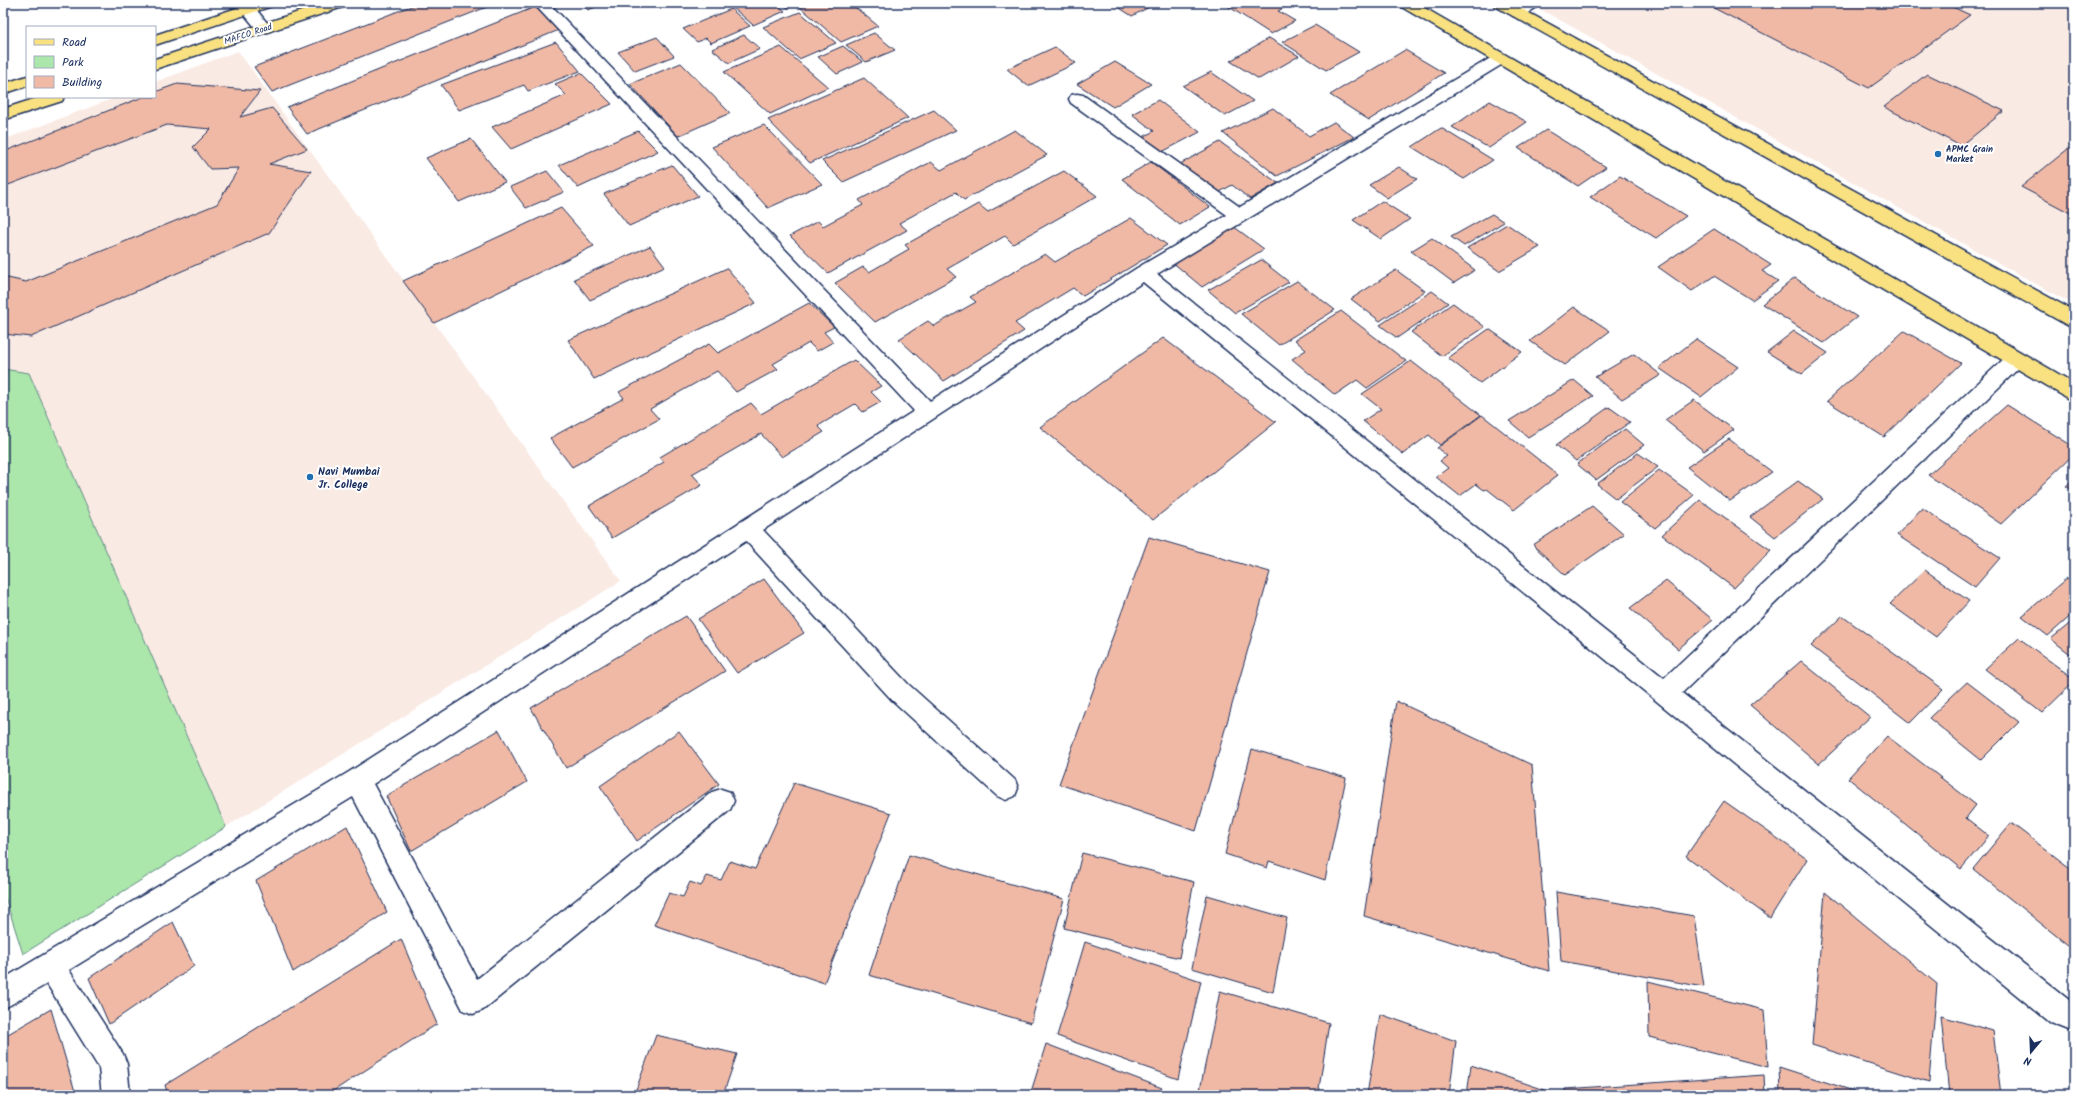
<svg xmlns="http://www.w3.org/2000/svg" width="2077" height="1098" font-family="Kalam,sans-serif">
  <rect width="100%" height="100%" fill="#fff"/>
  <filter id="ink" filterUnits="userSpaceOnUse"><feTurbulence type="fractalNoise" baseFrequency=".025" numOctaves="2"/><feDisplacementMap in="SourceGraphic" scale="8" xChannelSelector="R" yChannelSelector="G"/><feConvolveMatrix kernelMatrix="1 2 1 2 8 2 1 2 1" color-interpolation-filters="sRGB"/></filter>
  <g filter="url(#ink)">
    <g fill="#faeae4">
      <path d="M1529 3H2074V305Z"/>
      <path d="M238 51 621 581 226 827 29 373 3 369V140L117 97H155V82Z"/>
    </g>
    <path fill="#abe6ab" stroke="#638a84" d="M3 369 29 373 226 827 23 954 3 891Z"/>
    <g fill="#f0b9a5" stroke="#1b2f5e">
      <path d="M419 3H497L272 92 254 67Z"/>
      <path d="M581 3H606L588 10Z"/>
      <path d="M741 3H775L785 11 753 25 732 7Z"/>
      <path d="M781 3H800L788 8Z"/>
      <path d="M810 3H850L878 26 841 42 800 7Z"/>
      <path d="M1112 3H1157L1132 16Z"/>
      <path d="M1223 3H1282L1287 6 1278 11 1295 21 1271 34Z"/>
      <path d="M1704 3H1944L1970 15 1869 88Z"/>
      <path d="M535 7 559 30 307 134 287 107Z"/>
      <path d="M731 9 750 26 711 43 706 38 697 42 683 29Z"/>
      <path d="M800 12 836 43 799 59 763 27Z"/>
      <path d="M1315 25 1359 52 1326 70 1282 42Z"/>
      <path d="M874 33 895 50 866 62 846 45Z"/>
      <path d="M744 35 760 49 729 63 712 49Z"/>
      <path d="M657 37 674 56 635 71 618 52Z"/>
      <path d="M1269 38 1299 56 1259 79 1230 61Z"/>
      <path d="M556 42 580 71 528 91 524 85 459 110 441 85Z"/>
      <path d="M843 46 863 62 837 74 818 57Z"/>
      <path d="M781 47 828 87 770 114 724 72Z"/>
      <path d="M1055 47 1076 63 1028 86 1007 69Z"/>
      <path d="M1405 50 1444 73 1369 120 1330 95Z"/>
      <path d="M1115 62 1151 84 1113 107 1077 84Z"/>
      <path d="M681 63 730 113 678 136 630 84Z"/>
      <path d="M1211 72 1253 101 1225 116 1183 86Z"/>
      <path d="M581 73 612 104 511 149 492 127 566 95 555 84Z"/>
      <path d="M1927 74 2004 111 1961 146 1884 107Z"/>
      <path d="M864 78 908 118 810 163 768 120Z"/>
      <path d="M177 84 260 91 240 117 272 108 307 149 269 164 311 171 269 233 31 337 3 334V277L26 282 217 204 239 168 210 169 193 147 211 129 167 125 3 187V152L143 97H155V92Z"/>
      <path d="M1158 100 1200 132 1162 152 1143 137 1154 131 1132 114Z"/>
      <path d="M1490 101 1527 122 1489 148 1452 127Z"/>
      <path d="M1273 108 1309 136 1334 122 1354 137 1277 176 1223 133Z"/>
      <path d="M934 110 956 130 843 182 822 161Z"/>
      <path d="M764 125 822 184 768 208 712 147Z"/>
      <path d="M1441 128 1493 160 1464 179 1412 147Z"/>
      <path d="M1015 130 1047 155 964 200 956 192 899 223 907 230 828 273 790 236 818 221 823 226 863 205 859 200 931 162 941 170Z"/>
      <path d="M1546 130 1606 167 1578 186 1518 148Z"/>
      <path d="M638 131 658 151 578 188 559 165Z"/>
      <path d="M471 139 505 182 459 202 426 158Z"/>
      <path d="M1220 142 1278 183 1250 199 1232 185 1218 193 1180 164Z"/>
      <path d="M2074 144V215L2021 187Z"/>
      <path d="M1151 162 1210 207 1180 225 1122 179Z"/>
      <path d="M672 165 698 196 629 226 604 194Z"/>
      <path d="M1399 167 1417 179 1387 198 1369 185Z"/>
      <path d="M547 171 564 192 526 208 510 187Z"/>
      <path d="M1064 171 1097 196 1013 244 1005 236 947 269 956 277 875 322 835 283 863 267 869 272 909 249 905 245 978 204 988 212Z"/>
      <path d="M1620 176 1686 216 1656 238 1590 197Z"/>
      <path d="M1382 201 1410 219 1381 239 1353 220Z"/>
      <path d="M561 208 594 246 434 323 403 281Z"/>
      <path d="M1492 214 1504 222 1464 246 1451 237Z"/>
      <path d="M1131 218 1167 245 1083 296 1073 288 1015 323 1024 331 944 381 899 339 928 321 934 326 976 302 970 297 1045 254 1055 262Z"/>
      <path d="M1507 224 1540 247 1499 271 1467 248Z"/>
      <path d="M1233 226 1264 249 1202 287 1171 261Z"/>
      <path d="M1714 229 1771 265 1762 271 1778 281 1752 300 1714 276 1692 291 1658 267Z"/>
      <path d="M1432 238 1475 270 1454 283 1411 251Z"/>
      <path d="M650 246 665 266 590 300 574 279Z"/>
      <path d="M1261 260 1289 282 1235 313 1208 290Z"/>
      <path d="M727 268 756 303 594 379 568 340Z"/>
      <path d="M1396 270 1425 291 1380 321 1351 299Z"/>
      <path d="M1795 278 1857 317 1824 343 1762 304Z"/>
      <path d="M1297 281 1335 310 1279 345 1241 314Z"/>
      <path d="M1432 291 1448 303 1397 338 1380 325Z"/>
      <path d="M809 303 834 327 824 332 833 342 817 351 809 343 773 364 778 369 736 392 717 371 650 409 659 419 572 467 550 438 624 398 619 392 709 344 718 353Z"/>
      <path d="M1453 303 1485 327 1442 356 1411 332Z"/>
      <path d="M1574 307 1610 331 1565 365 1530 341Z"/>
      <path d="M1341 311 1406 361 1367 388 1357 380 1335 395 1292 359 1306 350 1295 340Z"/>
      <path d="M1489 329 1522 352 1480 383 1448 358Z"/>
      <path d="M1794 331 1828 353 1802 374 1767 352Z"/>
      <path d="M1904 331 1961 363 1884 437 1827 401Z"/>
      <path d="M1163 338 1276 422 1153 520 1040 427Z"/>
      <path d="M1696 339 1738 367 1701 397 1659 368Z"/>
      <path d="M1634 354 1661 375 1622 399 1595 377Z"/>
      <path d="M854 360 881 386 871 392 881 402 863 412 855 404 818 426 824 432 782 457 761 434 692 474 702 485 612 538 589 506 664 462 660 457 751 403 761 414Z"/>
      <path d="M1411 361 1481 415 1440 445 1429 435 1403 454 1363 421 1381 409 1362 394Z"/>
      <path d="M1574 380 1593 396 1528 437 1509 421Z"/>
      <path d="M1694 400 1734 430 1704 451 1665 420Z"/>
      <path d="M2007 405 2074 447V454L2001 524 1928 475Z"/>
      <path d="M1609 407 1630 422 1576 461 1556 445Z"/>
      <path d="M1482 415 1558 475 1514 510 1487 489 1484 490 1476 484 1460 496 1436 477 1448 468 1440 461 1447 456 1437 448Z"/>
      <path d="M1625 429 1644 445 1596 480 1577 464Z"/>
      <path d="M1729 439 1772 472 1730 501 1687 467Z"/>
      <path d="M1638 453 1658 467 1616 499 1597 484Z"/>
      <path d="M1659 470 1694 495 1655 528 1620 502Z"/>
      <path d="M2074 479V491L2066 486Z"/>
      <path d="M1798 481 1823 499 1775 537 1750 517Z"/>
      <path d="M1700 500 1771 550 1734 588 1662 535Z"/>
      <path d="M1592 506 1624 534 1565 575 1533 545Z"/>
      <path d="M1922 508 2000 558 1975 587 1897 535Z"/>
      <path d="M1149 537 1270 572 1196 831 1059 784Z"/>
      <path d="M1925 570 1969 601 1936 637 1890 604Z"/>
      <path d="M2067 578 2074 583V613L2048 636 2022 616Z"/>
      <path d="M764 579 804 633 737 673 698 619Z"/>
      <path d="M1666 581 1713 620 1678 649 1630 608Z"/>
      <path d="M686 616 725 671 566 768 531 708Z"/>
      <path d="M1842 616 1943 689 1910 723 1811 646Z"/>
      <path d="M2074 620V657L2051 639Z"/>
      <path d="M2019 638 2074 679V682L2042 713 1985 669Z"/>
      <path d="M1801 661 1870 717 1819 764 1750 705Z"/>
      <path d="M1967 682 2019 722 1981 760 1929 718Z"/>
      <path d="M1396 701 1532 765 1549 971 1364 916Z"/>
      <path d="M499 730 527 782 411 851 386 796Z"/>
      <path d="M679 731 719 784 637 841 600 786Z"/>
      <path d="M1887 736 1976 805 1966 818 1989 836 1961 869 1848 778Z"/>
      <path d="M1252 749 1346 778 1325 880 1269 861 1267 868 1225 854Z"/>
      <path d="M794 783 891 813 824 983 654 925 669 893 683 897 690 882 701 886 707 876 721 880 730 861 755 869Z"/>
      <path d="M1724 801 1807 859 1770 918 1686 856Z"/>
      <path d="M2011 823 2074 871V950L1973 869Z"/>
      <path d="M347 826 387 912 293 972 256 881Z"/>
      <path d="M1082 853 1194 882 1179 958 1064 928Z"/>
      <path d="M909 855 1064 899 1031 1023 869 975Z"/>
      <path d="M1556 892 1694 916 1704 987 1561 961Z"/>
      <path d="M1825 892 1937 984 1929 1082 1812 1045Z"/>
      <path d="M1207 895 1287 918 1273 992 1192 968Z"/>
      <path d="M173 922 194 966 109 1024 89 978Z"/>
      <path d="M401 939 437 1024 327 1095H168L165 1085Z"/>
      <path d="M1085 942 1201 981 1178 1079 1057 1036Z"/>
      <path d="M1648 981 1764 1010 1768 1067 1649 1037Z"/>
      <path d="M1220 991 1329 1023 1318 1095H1199Z"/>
      <path d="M51 1009 76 1095H3V1037Z"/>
      <path d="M1380 1014 1456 1041 1449 1095H1367Z"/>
      <path d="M1941 1016 1993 1031 2001 1095H1949Z"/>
      <path d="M656 1035 737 1054 723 1095H634Z"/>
      <path d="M1046 1044 1162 1088 1160 1095H1030Z"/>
      <path d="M1471 1065 1557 1094V1095H1467Z"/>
      <path d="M1779 1067 1866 1095H1780Z"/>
      <path d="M1764 1075 1765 1095H1565V1089Z"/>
    </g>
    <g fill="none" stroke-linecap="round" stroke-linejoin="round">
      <defs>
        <g id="minor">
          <path d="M235 3H251L272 29 269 32H259Z"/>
          <path d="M533 3H549L930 401 1137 268 1227 215 1071 103 1069 99 1071 95 1077 94 1083 95 1240 207 1494 56H1506L1508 59 1506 62 1157 274 1664 678 2009 354 2016 352 2023 354 2026 359 2023 364 1682 693 2074 1004V1032L2051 1023 1143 282 763 530 908 684 1015 780 1018 788 1015 796 1006 800 997 796 892 700 746 541 373 784 477 979 712 792 721 789 730 792 734 801 730 810 483 1010 473 1014 463 1010 353 797 69 970 123 1054 127 1064 130 1095H102L99 1068 47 984 3 1009V979L349 772 914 411Z"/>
          <path d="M1524 3H1543L1523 16H1513L1510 13Z"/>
        </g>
        <g id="major">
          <path d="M252 3H275L272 6 155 45V35Z"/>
          <path d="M326 3H349L346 6 155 69V59Z"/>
          <path d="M1397 3H1416L2074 383V401L2067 398 1400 6Z"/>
          <path d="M1492 3H1511L2074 311V327L2067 325 1495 6Z"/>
          <path d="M27 76V86L3 94V84Z"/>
          <path d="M40 97H64L62 101 3 120V109Z"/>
        </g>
      </defs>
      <use href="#minor" stroke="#1b2f5e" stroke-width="3"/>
      <use href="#major" stroke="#1b2f5e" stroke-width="3"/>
      <use href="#minor" fill="#fff" fill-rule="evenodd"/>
      <use href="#major" fill="#f9e181" fill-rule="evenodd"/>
    </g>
  </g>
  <g fill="#1f6fb2" stroke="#fff" stroke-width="1.5">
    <circle cx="1938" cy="154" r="4"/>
    <circle cx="310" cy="477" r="4"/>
  </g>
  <g text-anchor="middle" stroke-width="4" stroke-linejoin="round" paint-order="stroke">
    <g font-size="9" fill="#1b2f5e" stroke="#fff">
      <text transform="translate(248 34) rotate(-18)" y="3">MAFCO Road</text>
    </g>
    <g font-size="9" font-weight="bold" fill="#1b2f5e" stroke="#fff" text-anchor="start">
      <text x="1946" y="152">APMC Grain<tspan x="1946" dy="10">Market</tspan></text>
    </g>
    <g font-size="11" font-weight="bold" fill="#1b2f5e" stroke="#fff" text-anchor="start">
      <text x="318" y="475">Navi Mumbai<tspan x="318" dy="13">Jr. College</tspan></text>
    </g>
  </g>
  <rect width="2077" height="1098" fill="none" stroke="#fff" stroke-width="16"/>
  <rect x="8" y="8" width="2061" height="1082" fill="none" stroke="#1b2f5e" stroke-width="1.5" filter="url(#ink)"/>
  <rect x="26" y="26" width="130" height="72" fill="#ffffff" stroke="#a4acbf"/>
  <rect x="34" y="39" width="20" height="6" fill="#f9e181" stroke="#a4acbf"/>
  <text x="62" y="46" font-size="12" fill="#1b2f5e">Road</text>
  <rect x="34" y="56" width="20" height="12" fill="#abe6ab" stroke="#a4acbf"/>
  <text x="62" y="66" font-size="12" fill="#1b2f5e">Park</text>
  <rect x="34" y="76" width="20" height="12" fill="#f0b9a5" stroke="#a4acbf"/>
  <text x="62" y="86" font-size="12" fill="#1b2f5e">Building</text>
  <g transform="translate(2031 1052) rotate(199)" stroke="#ffffff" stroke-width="3" paint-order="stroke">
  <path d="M0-3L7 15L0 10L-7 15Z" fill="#1b2f5e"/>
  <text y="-6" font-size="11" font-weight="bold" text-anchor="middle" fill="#1b2f5e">N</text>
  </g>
</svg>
